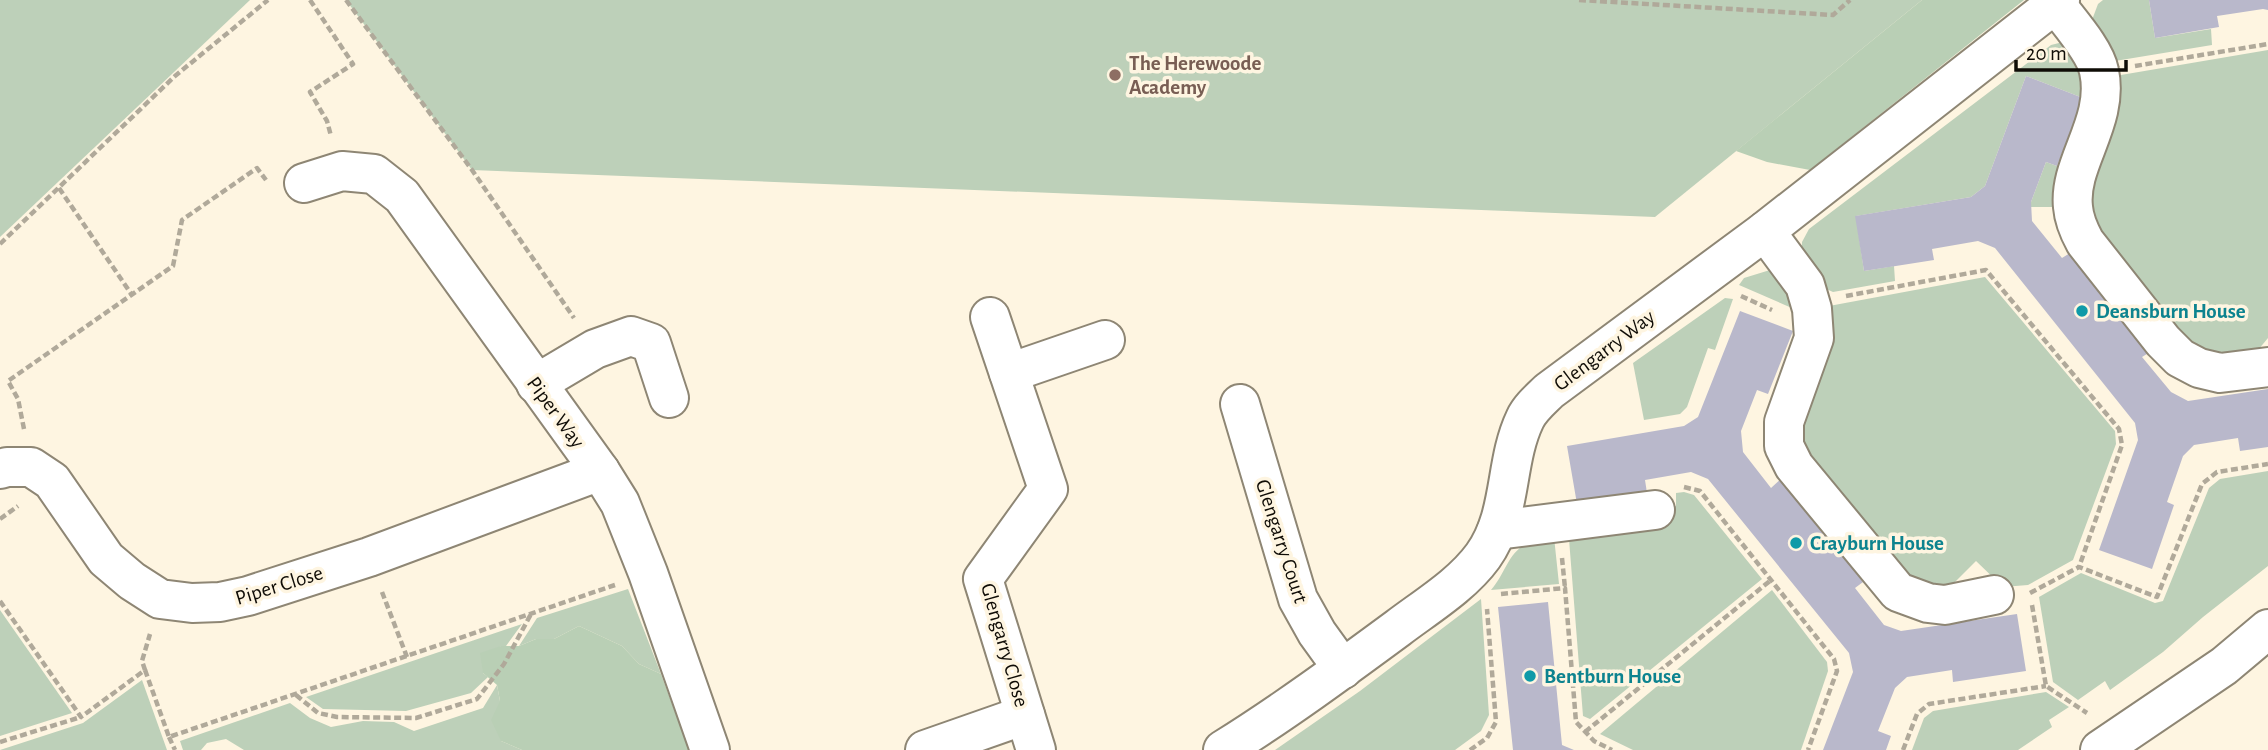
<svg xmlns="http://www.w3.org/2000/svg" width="2268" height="750" font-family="'Alegreya Sans',sans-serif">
  <rect width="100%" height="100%" fill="#fef5e1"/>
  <g fill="#bdd0b9">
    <path d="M0 0H250L0 237Z"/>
    <path d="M346 0H1922L1655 217 472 170Z"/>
    <path d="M2103 0H2149L2155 38 2211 29 2212 45 2115 61 2092 20 2098 4Z"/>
    <path d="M2063 42C2078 50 2084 60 2087 76 2095 108 2078 140 2067 170 2063 182 2058 194 2060 207H2031V202L2046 162 2057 166 2083 98 2026 76 1985 186 1971 197 1856 216 1864 271 1894 266 1895 281 1833 292 1822 287 1820 276 1802 254V242L1809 229 2051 45Z"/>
    <path d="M2268 50V338L2248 362 2187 347 2094 233 2085 205 2115 76Z"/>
    <path d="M1770 270 1781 273 1801 312 1739 285 1744 278Z"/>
    <path d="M1985 277 2115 431 2116 444 2073 560 2028 585 2003 587 1976 561 1945 592 1917 587 1806 460 1798 423 1829 306Z"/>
    <path d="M1725 298 1733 299 1715 350 1708 348 1687 407 1680 414 1644 420 1633 363Z"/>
    <path d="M2268 471V566L2203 617 2163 652 2110 690 2105 681 2078 700 2053 682 2039 597 2081 573 2155 603 2163 601 2209 488 2220 479Z"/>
    <path d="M1684 492 1694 495 1762 579 1590 719 1583 716 1569 539 1659 509 1676 506V493Z"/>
    <path d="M1554 537 1559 584 1491 590C1504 576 1508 553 1526 544 1534 540 1545 539 1554 537Z"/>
    <path d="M628 589 661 674 639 664 622 646 579 626 554 639H536L519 646 537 618Z"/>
    <path d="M1772 590 1827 662 1828 671 1801 750H1633L1600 734Z"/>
    <path d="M1481 599 1489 715 1481 731 1455 750H1275L1360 691Z"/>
    <path d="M0 610 72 713 0 736Z"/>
    <path d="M522 624 506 646H501L483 673 488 677 471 693 406 711 323 709 306 697Z"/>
    <path d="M142 680 167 750H0L83 723Z"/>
    <path d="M497 685 500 701 501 741 522 750H244L226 739 207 743 201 750H183L180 741 290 703 310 718 331 727 363 721 394 722 414 731 483 708Z"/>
    <path d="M2046 692 2069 707 2049 720 2052 727 2018 750H1912L1924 718 1933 711Z"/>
  </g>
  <g fill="#b9cfb5">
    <path d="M1922 0H2024L1810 170 1767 162 1736 151Z"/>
    <path d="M579 626 622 646 639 664 661 674 689 750H522L501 741 491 720 500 701 497 685 483 673 480 653 501 646H519L536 639H554Z"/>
  </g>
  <g fill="#b9b8cb">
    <path d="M2149 0H2268V10L2263 9 2217 16 2219 27 2155 38Z"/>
    <path d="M2026 76 2083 98 2057 166 2046 162 2031 202 2032 221 2062 258 2070 253 2150 352 2142 357 2171 392 2188 401 2268 389V447L2240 451 2238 438 2194 445 2183 456 2167 502 2174 505 2152 569 2099 550 2138 440 2135 423 1995 248 1978 241 1932 249 1934 260 1864 271 1855 216 1971 197 1985 186Z"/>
    <path d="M1740 311 1793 331 1768 394 1757 390 1741 431 1743 452 1771 488 1782 478 1863 582 1855 588 1884 625 1901 631 2017 614 2026 671 1953 682 1952 670 1907 677 1895 688 1878 731 1891 736 1886 750H1823L1853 672 1849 653 1708 479 1691 472 1645 480 1647 493 1577 504 1567 446 1684 426 1698 417Z"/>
    <path d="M1548 602 1562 745 1574 750H1513L1498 607Z"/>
  </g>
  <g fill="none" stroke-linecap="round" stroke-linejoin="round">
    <defs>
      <g id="minor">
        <path d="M2055 3C2068 21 2095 50 2099 71 2110 122 2068 163 2073 207 2074 220 2079 231 2085 242L2163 341 2180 358 2199 368 2220 373 2268 367"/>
        <path d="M304 183 342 171 374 174 402 196 600 471 620 503 648 573 710 750"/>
        <path d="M1765 231 1805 285 1812 309 1814 338 1784 422V446L1794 466 1898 592 1928 603 1945 605 1994 595"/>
        <path d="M990 317 1048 489 983 579 1036 750"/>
        <path d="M1009 373 1105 340"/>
        <path d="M536 384 595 349 631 336 651 343 669 398"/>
        <path d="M1240 404 1298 599 1317 633 1343 669"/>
        <path d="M0 469 7 467H31L52 481 106 559 132 581 160 599 192 603 220 602 248 596 369 557 600 471"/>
        <path d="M1497 530 1655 510"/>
        <path d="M925 750 1025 715"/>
        <path d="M1223 750C1284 712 1341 670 1398 628 1427 606 1462 585 1483 556 1513 514 1504 463 1525 419 1530 408 1541 399 1549 391L1765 231 2060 0"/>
        <path d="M2100 750 2224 666 2268 629"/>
      </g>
    </defs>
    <use href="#minor" stroke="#8e8674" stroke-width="42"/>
    <g stroke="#b0a99a" stroke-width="4.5" stroke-dasharray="7 3.5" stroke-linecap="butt">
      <path d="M310 0 353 64 310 92 327 121 331 136"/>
      <path d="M346 0 472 170 574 318"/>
      <path d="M1579 0 1833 15 1850 0"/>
      <path d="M2135 66 2268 44"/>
      <path d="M59 188 132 295"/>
      <path d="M0 244 175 76 268 0"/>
      <path d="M1741 296 1772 310"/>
      <path d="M1846 296 1986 270 2119 429 2122 445 2079 567"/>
      <path d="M24 429 18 399 8 381 173 266 182 220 257 168 266 180"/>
      <path d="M1684 487 1700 491 1834 659 1837 671 1808 750"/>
      <path d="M0 519 18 506"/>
      <path d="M1562 558 1565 588"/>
      <path d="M382 592 407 657"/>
      <path d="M2030 593 2079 567 2157 597 2202 484 2217 472 2268 464"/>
      <path d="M1501 594 1565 588 1576 722 1594 741 1612 750"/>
      <path d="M0 601 81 717 145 670 142 661 150 634"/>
      <path d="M2032 605 2046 686 2087 713"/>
      <path d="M145 670 169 737 615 585"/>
      <path d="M296 695 318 713 337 717 416 718 477 699 504 664 531 614"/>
      <path d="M1585 732 1771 580"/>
      <path d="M169 737 175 750"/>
      <path d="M0 742 81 717"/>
      <path d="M1470 750 1487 738 1496 722 1487 609"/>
      <path d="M1903 750 1917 714 1929 704 2046 686"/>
    </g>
    <use href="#minor" stroke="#fff" stroke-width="38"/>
  </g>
  <circle fill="#8d6e63" stroke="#fef5e1" stroke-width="2.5" cx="1115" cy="75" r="7"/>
  <g fill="#0f9aa8" stroke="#fef5e1" stroke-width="2.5">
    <circle cx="2082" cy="311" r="7"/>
    <circle cx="1796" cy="543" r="7"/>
    <circle cx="1530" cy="676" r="7"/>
  </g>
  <g text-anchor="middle" stroke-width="7" stroke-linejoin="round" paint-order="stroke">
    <g font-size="21" font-weight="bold" fill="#785e54" stroke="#fef5e1" text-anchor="start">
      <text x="1129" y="70">The Herewoode<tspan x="1129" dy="24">Academy</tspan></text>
    </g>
    <g font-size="21" font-weight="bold" fill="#0d838f" stroke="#fef5e1" text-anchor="start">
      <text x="2096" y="318">Deansburn House</text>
      <text x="1810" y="550">Crayburn House</text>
      <text x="1544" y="683">Bentburn House</text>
    </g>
    <g font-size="21" fill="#0f0c06" stroke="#fef5e1">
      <text transform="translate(1604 350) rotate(-37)" y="7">Glengarry Way</text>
      <text transform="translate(556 412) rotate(54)" y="7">Piper Way</text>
      <text transform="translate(1282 541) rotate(72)" y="7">Glengarry Court</text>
      <text transform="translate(279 585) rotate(-17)" y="7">Piper Close</text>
      <text transform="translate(1005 645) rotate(74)" y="7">Glengarry Close</text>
    </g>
  </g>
  <path d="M2016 60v10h110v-10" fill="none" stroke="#0f0c06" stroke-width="3.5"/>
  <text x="2026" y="60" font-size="21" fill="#0f0c06" stroke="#fef5e1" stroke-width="5" paint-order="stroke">20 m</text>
</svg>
